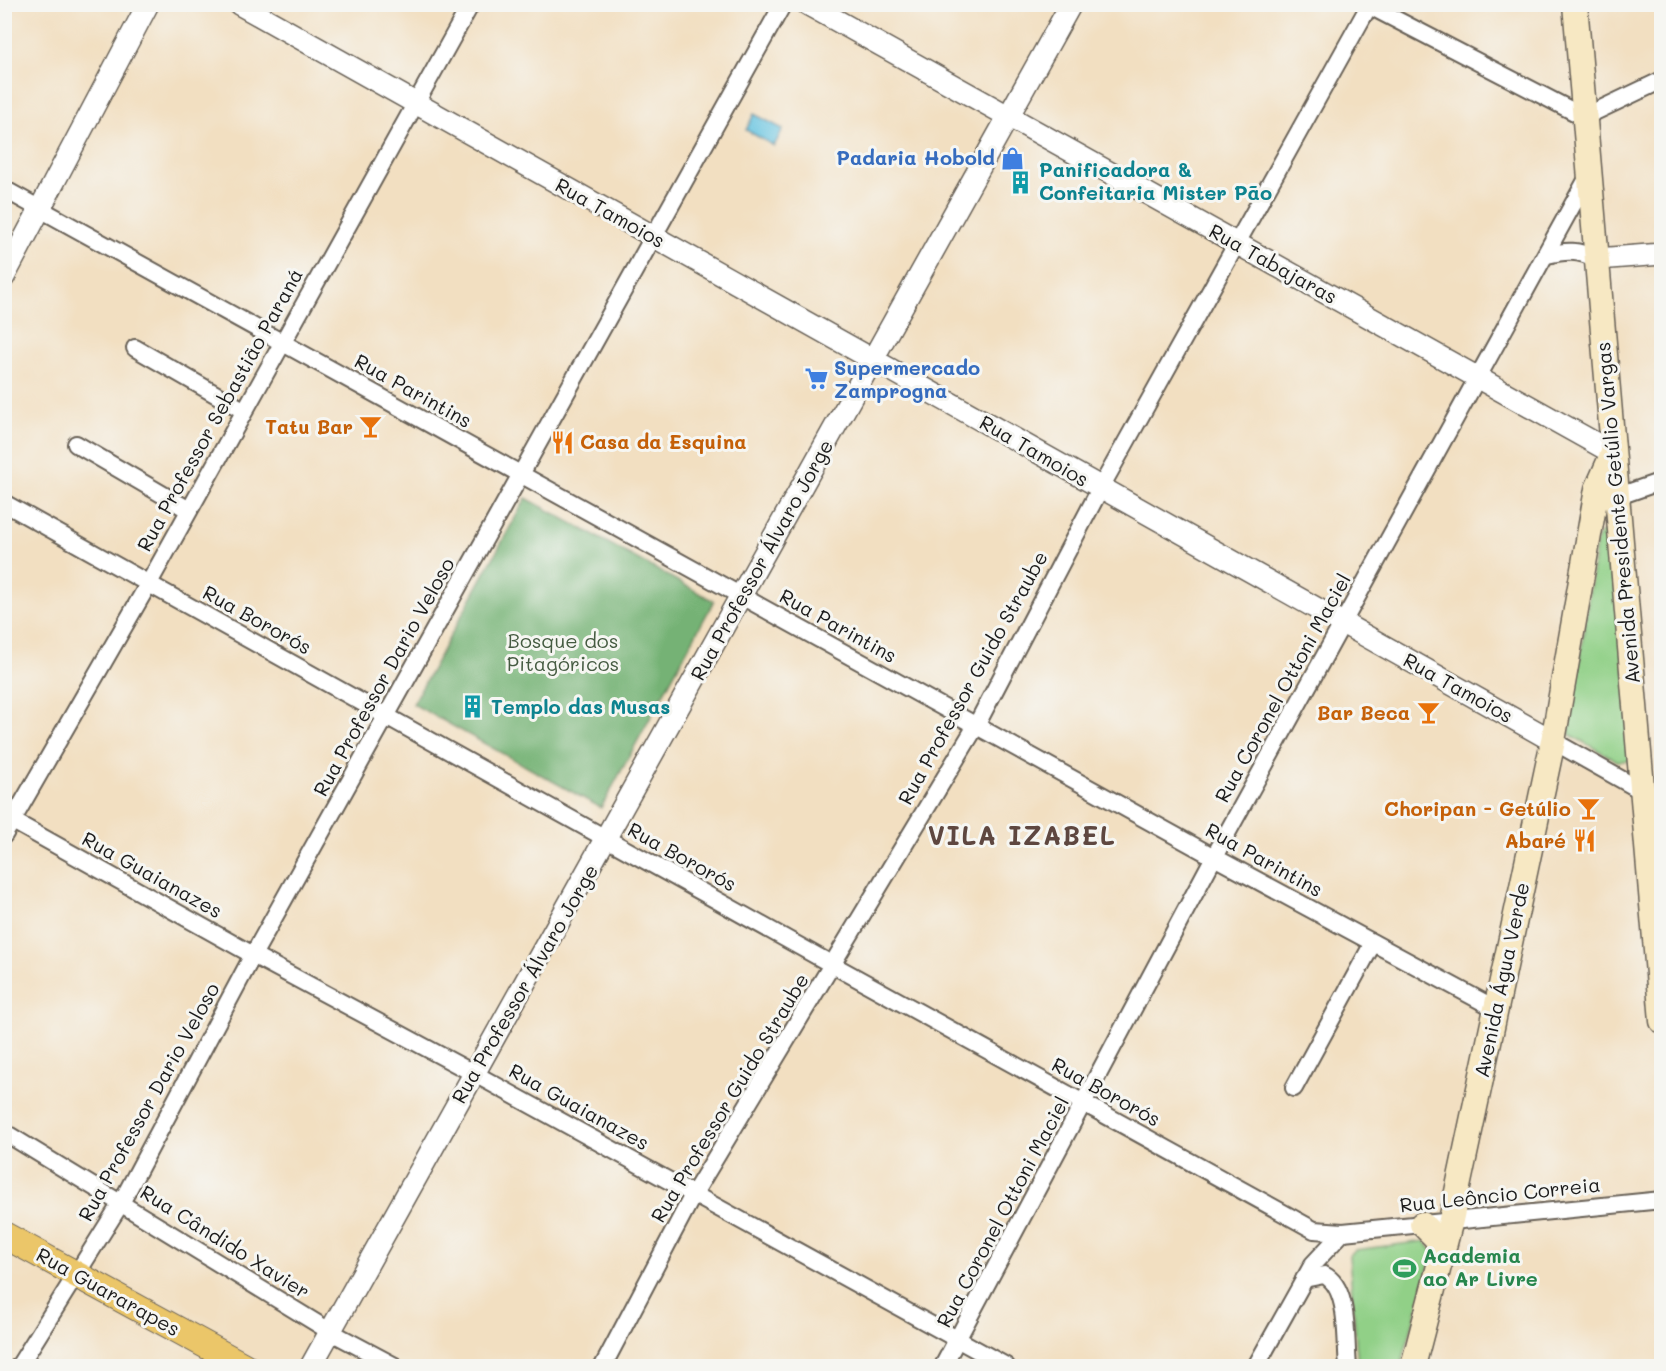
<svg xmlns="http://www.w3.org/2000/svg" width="1666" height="1371" font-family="Mali,sans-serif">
  <rect width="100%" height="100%" fill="#f6f6f2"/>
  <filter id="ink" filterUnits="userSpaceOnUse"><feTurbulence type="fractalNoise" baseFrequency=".0167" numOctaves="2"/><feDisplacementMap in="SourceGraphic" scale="12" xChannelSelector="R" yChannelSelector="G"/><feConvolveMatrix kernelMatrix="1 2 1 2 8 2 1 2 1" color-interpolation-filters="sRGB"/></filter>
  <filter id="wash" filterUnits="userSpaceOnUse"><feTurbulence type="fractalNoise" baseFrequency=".008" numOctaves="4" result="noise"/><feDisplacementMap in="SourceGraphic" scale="24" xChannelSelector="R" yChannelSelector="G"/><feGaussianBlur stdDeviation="1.35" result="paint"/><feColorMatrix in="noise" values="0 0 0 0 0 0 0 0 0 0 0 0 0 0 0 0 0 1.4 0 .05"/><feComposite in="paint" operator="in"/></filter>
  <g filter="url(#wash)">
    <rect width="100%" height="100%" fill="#f2dfc1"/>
    <g fill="#91d087" stroke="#567652" stroke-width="1.5">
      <path d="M1602 532 1609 533 1635 753 1628 761H1617L1569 734 1597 538Z"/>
      <path d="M1425 1241 1433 1252 1401 1366H1358L1349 1256 1355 1250Z"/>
    </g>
    <path fill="#74b274" stroke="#486748" stroke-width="1.5" d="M526 498 714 601 601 808 413 704Z"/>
    <path fill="#62c2e0" stroke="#3f6f7e" stroke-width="1.5" d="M754 114 783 129 774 146 746 130Z"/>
  </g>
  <g filter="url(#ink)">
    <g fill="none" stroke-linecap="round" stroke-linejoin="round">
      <defs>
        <g id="minor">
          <path d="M1366 4 1584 117 1662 80"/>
          <path d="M4 189 1214 857 1496 1009"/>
          <path d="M1547 255C1567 250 1578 250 1597 259"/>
          <path d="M135 348 243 410"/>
          <path d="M76 444 189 510"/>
          <path d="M1616 497 1662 481"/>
          <path d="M4 503 833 965 1314 1230 1343 1232 1662 1200"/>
          <path d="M1553 741 1642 791"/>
          <path d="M4 816 253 955 473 1073 1006 1366"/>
          <path d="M4 835 149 583 471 4"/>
          <path d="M1294 1088 1373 943"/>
          <path d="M4 1132 331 1332 395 1366"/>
          <path d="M1304 1279 1324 1275C1350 1287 1345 1341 1348 1366"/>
          <path d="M19 1366 121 1203 253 955 783 4"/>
          <path d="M603 1366 693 1195 976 726 1100 489 1370 4"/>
          <path d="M943 1366 1214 857 1589 175"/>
          <path d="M1256 1366 1313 1264 1343 1232"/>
        </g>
        <g id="tertiary">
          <path d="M239 4 1553 741"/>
          <path d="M807 4 1613 453"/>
          <path d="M1597 259 1662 254"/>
          <path d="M4 277 148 4"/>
          <path d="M311 1366 1071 4"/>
        </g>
        <g id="secondary">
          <path d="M1575 4 1662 1021"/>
          <path d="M1422 1224 1437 1239 1441 1261"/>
          <path d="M1413 1366 1451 1220 1553 741 1597 489 1612 455"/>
        </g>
        <path id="primary" d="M4 1235 244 1366"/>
      </defs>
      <use href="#minor" stroke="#676056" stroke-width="20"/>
      <use href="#tertiary" stroke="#676056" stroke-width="24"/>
      <use href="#secondary" stroke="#676056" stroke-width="27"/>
      <use href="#primary" stroke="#676056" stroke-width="28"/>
      <use href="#minor" stroke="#fff" stroke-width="16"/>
      <use href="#tertiary" stroke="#fff" stroke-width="21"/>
      <use href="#secondary" stroke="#f7e8c3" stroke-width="24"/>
      <use href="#primary" stroke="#ebc669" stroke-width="26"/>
    </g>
  </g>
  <defs>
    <symbol id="shop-bare" viewBox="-9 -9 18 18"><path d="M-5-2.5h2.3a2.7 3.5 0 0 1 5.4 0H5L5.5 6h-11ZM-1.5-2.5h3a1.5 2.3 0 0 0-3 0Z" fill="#3f7fe0" stroke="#f6f6f2" stroke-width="2.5" paint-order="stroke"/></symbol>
    <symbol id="building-bare" viewBox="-9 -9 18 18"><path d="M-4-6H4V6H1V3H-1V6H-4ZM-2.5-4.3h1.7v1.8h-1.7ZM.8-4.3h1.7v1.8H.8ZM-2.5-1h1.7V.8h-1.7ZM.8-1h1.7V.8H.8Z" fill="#0f9aa8" stroke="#f6f6f2" stroke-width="2.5" paint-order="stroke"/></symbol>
    <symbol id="supermarket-bare" viewBox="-9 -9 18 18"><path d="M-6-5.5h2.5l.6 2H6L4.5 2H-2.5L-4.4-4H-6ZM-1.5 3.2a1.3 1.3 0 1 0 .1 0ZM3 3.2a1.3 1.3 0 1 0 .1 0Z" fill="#3f7fe0" stroke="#f6f6f2" stroke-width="2.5" paint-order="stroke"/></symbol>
    <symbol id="bar-bare" viewBox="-9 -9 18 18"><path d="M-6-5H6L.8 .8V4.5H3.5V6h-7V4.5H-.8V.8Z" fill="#e8710a" stroke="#f6f6f2" stroke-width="2.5" paint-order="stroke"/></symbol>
    <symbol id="restaurant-bare" viewBox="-9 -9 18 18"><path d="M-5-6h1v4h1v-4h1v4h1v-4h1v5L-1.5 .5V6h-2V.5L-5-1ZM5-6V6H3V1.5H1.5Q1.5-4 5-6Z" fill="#e8710a" stroke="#f6f6f2" stroke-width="2.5" paint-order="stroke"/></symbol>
    <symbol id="stadium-bare" viewBox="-9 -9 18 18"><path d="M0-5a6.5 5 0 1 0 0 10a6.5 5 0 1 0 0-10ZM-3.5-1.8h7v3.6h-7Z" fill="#2e9e5b" stroke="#f6f6f2" stroke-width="2.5" paint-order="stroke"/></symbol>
  </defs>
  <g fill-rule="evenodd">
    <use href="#shop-bare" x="996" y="142" width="33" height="33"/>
    <use href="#building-bare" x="1004" y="166" width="33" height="33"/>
    <use href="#supermarket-bare" x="800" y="362" width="33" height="33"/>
    <use href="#bar-bare" x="354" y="410" width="33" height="33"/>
    <use href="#restaurant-bare" x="546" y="426" width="33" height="33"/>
    <use href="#building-bare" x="456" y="690" width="33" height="33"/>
    <use href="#bar-bare" x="1412" y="696" width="33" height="33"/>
    <use href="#bar-bare" x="1572" y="792" width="33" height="33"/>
    <use href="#restaurant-bare" x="1568" y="824" width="33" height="33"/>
    <use href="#stadium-bare" x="1388" y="1252" width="33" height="33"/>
  </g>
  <g text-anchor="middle" stroke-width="6" stroke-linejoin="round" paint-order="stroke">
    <g font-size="20" font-weight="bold" fill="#366cbe" stroke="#f6f6f2" text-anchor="end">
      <text x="995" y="165">Padaria Hobold</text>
      <text x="834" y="375" text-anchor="start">Supermercado<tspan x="834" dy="23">Zamprogna</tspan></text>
    </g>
    <g font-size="20" font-weight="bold" fill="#0d838f" stroke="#f6f6f2" text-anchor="start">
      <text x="1039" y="177">Panificadora &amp;<tspan x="1039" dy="23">Confeitaria Mister Pão</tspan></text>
      <text x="491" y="714">Templo das Musas</text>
    </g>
    <g font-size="20" fill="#1c1c1c" stroke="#f6f6f2">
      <text transform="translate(610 213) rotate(29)" y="7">Rua Tamoios</text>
      <text transform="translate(1273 264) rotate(29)" y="7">Rua Tabajaras</text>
      <text transform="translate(413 391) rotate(29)" y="7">Rua Parintins</text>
      <text transform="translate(220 410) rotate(-61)" y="7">Rua Professor Sebastião Paraná</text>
      <text transform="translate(1034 451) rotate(30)" y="7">Rua Tamoios</text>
      <text transform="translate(1618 513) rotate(-95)" y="7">Avenida Presidente Getúlio Vargas</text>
      <text transform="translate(762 560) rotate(-61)" y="7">Rua Professor Álvaro Jorge</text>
      <text transform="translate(257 620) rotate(29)" y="7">Rua Bororós</text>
      <text transform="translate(838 626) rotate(29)" y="7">Rua Parintins</text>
      <text transform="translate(384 677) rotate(-61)" y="7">Rua Professor Dario Veloso</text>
      <text transform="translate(973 678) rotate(-61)" y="7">Rua Professor Guido Straube</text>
      <text transform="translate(1283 688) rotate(-61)" y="7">Rua Coronel Ottoni Maciel</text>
      <text transform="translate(1458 688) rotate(29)" y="7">Rua Tamoios</text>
      <text transform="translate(682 857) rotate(29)" y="7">Rua Bororós</text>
      <text transform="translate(1264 860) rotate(29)" y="7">Rua Parintins</text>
      <text transform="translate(152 875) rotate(29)" y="7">Rua Guaianazes</text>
      <text transform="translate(1502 980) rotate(-78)" y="7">Avenida Água Verde</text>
      <text transform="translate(525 984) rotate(-60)" y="7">Rua Professor Álvaro Jorge</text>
      <text transform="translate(1106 1092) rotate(29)" y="7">Rua Bororós</text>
      <text transform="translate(730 1098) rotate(-59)" y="7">Rua Professor Guido Straube</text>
      <text transform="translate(149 1102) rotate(-61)" y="7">Rua Professor Dario Veloso</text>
      <text transform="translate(579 1107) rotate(29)" y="7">Rua Guaianazes</text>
      <text transform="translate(1500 1195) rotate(-6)" y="7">Rua Leôncio Correia</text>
      <text transform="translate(1003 1212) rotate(-62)" y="7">Rua Coronel Ottoni Maciel</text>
      <text transform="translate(225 1242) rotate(32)" y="7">Rua Cândido Xavier</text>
      <text transform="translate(108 1292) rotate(29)" y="7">Rua Guararapes</text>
    </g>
    <g font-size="20" font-weight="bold" fill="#c56008" stroke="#f6f6f2" text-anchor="end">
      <text x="353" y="434">Tatu Bar</text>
      <text x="580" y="449" text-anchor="start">Casa da Esquina</text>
      <text x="1410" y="720">Bar Beca</text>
      <text x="1571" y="816">Choripan - Getúlio</text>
      <text x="1566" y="848">Abaré</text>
    </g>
    <g font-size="20" fill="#455b41" stroke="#f6f6f2">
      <text x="563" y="648">Bosque dos<tspan x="563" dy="23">Pitagóricos</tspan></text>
    </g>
    <g font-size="20" font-weight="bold" fill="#27864d" stroke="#f6f6f2" text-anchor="start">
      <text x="1423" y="1263">Academia<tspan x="1423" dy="23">ao Ar Livre</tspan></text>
    </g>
    <g font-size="26" font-weight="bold" letter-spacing="1.5" fill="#5e4740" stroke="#f6f6f2">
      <text x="1022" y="845">VILA IZABEL</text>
    </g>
  </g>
  <rect width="1666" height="1371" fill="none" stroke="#f6f6f2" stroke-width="24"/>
</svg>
